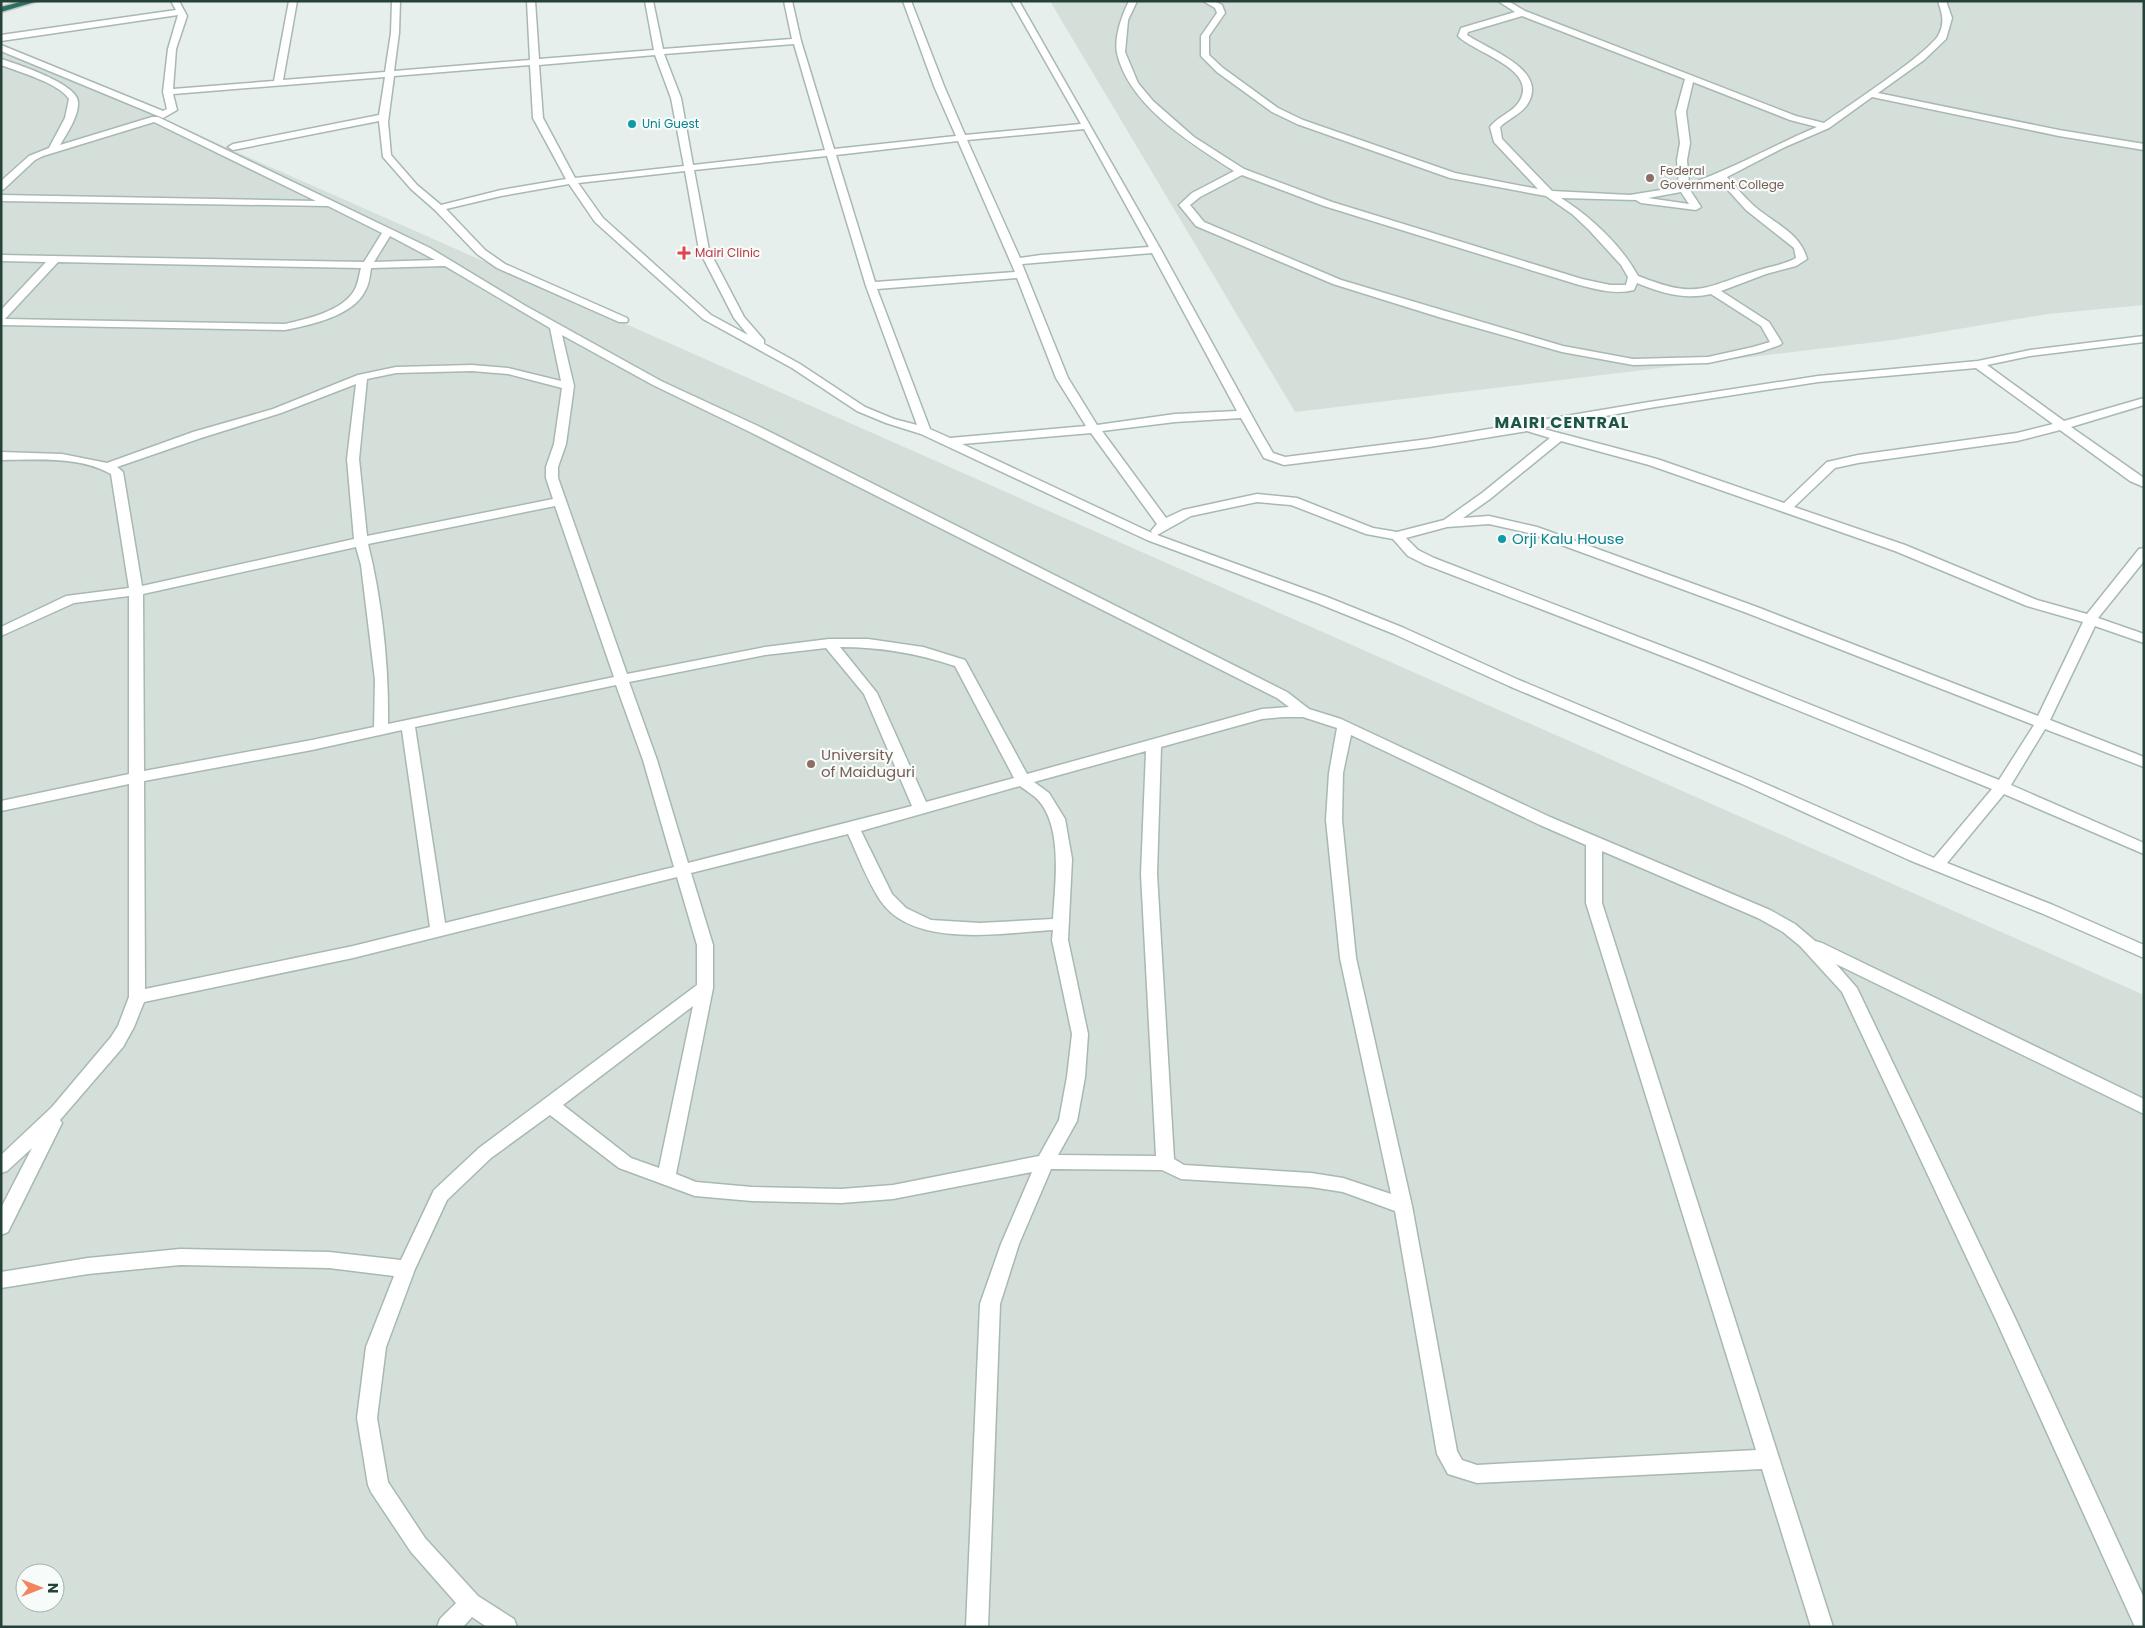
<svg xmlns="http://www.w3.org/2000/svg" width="2145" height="1628" font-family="Poppins,sans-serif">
  <rect width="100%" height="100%" fill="#e6efeb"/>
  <g fill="#d4dfda" fill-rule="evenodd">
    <path d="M1050 1H2144V305L2048 314 1893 340 1295 412Z"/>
    <path d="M1 53 96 87 232 150 2144 995V1627H1ZM25 1573H55V1603H25Z"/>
  </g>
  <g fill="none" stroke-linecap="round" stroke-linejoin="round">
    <defs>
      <g id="minor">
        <path d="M171 1H179L187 16 176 49 173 89 274 81 289 1H297L283 80 385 72 391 33 392 1H400L399 33 394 71 530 60 527 1H535L539 59 654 50 645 1H653L663 49 792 39 784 1H792L801 41 834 149 956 136 934 86 903 1H911L944 86 965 135 1081 124 1011 1H1019L1161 250 1263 436 1273 453 1285 457 1429 439 1649 402 1818 376 1978 361 2030 350 2144 336V342L2030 356 1987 365 2064 421 2144 398V405L2071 427 2144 478V487L2130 481 2060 430 2017 441 1858 463 1835 468 1794 507 1905 545 2037 600 2087 614 2139 549 2144 548V561L2098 618 2144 634V643L2095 626 2050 720 2144 757V767L2045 729 2011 785 2144 843V854L2004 794 1947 863 2053 905 2144 945V958L2041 913 1909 860 1740 783 1509 686 1394 634 1317 603 1147 540 921 434 886 423 857 411 792 368 703 319 595 222 569 184 501 196 446 209 485 250 505 264 627 318 628 320 627 322H619L497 268 477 254 435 210 411 189 383 157 379 121 233 150 228 147 233 144 379 115 385 77 173 94 177 110 163 118 1 51V45L163 111 167 109 163 92 168 49 178 15 1 41V35L176 10ZM794 44 825 150 693 165 681 98 664 54ZM655 55 671 98 684 166 575 178 543 118 539 65ZM530 65 533 118 566 179 501 190 441 205 417 185 391 155 388 122 394 76ZM1084 129 1149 247 1041 255 1020 258 967 140ZM958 141 1015 272 875 282 836 155ZM827 156 866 286 917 425 894 419 865 407 800 364 764 344V340L744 317 709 250 694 170ZM685 171 699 250 734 318 748 335 711 315 603 218 578 183ZM1152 253 1237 411 1175 414 1097 425 1068 378 1022 264ZM1017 278 1056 378 1086 426 950 438 930 429 877 289ZM1976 368 2053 424 2017 433 1858 455 1827 462 1784 503 1657 459 1540 428 1649 408 1818 382ZM1241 418 1264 458 1284 465 1429 447 1527 431 1550 438 1482 493 1444 520 1397 532 1373 528 1297 498 1257 494 1183 510 1166 518 1102 431 1175 422ZM1091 433 1157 524 1151 531 1152 533 962 444ZM1561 441 1649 465 1895 551 2027 606 2083 622 2038 716 1757 607 1537 527 1489 516 1463 518 1490 499ZM1257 502 1291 505 1366 534 1393 539 1408 556 1424 564 1696 669 1992 789 1934 858 1750 777 1519 680 1404 628 1327 597 1157 535 1191 516ZM1489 524 1529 533 1747 613 2034 725 1999 780 1706 663 1434 558 1418 550 1406 538 1447 527Z"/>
        <path d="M1129 1H1137L1128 20 1125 52 1138 83 1153 101 1194 137 1244 169 1332 202 1582 279 1610 285H1626L1628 277 1621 265 1589 230 1572 214 1546 196 1450 178 1297 124 1272 112 1217 72 1201 56V36L1217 13 1215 8 1203 1H1214L1222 5 1225 13 1209 36V55L1223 68 1278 108 1303 120 1455 173 1538 189 1494 142 1490 127C1498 116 1512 113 1519 102 1540 69 1474 53 1458 36L1461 28 1515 12 1498 1H1508L1525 11 1796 116 1824 123C1845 108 1932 51 1939 34 1945 22 1942 13 1938 1H1946L1952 18 1946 39 1924 60 1878 93 2059 130 2144 144V150L2059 136 1872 97 1829 128 1785 147 1727 177C1736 187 1744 197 1754 206 1773 223 1800 232 1807 259L1796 266 1766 274 1721 291 1769 322 1782 343 1780 345 1760 352 1708 363 1633 365 1562 352 1442 318 1333 284 1196 226 1179 205 1192 193 1234 171C1191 143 1129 106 1117 53 1114 37 1122 15 1129 1ZM1522 16 1685 79 1676 112 1680 143 1677 160 1679 187 1630 195 1552 191 1502 139 1500 127C1508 119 1520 115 1527 105 1550 70 1489 50 1467 35L1468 32ZM1693 82 1790 120 1817 127C1774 145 1733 169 1689 184L1687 160 1690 143 1686 112ZM1242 175 1324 206 1576 284C1594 289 1615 295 1634 290L1637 283C1662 293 1684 300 1711 294L1761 326 1770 342 1753 347 1708 357 1633 359 1563 346 1341 280 1204 222 1190 205 1200 197ZM1719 180 1746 210 1794 248 1796 258C1784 265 1770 266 1756 271 1700 289 1697 299 1638 276 1621 245 1591 217 1561 198L1636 200 1641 203 1696 210 1701 207 1690 190ZM1681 192 1689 204 1648 198Z"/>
        <path d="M1 59C17 64 78 84 78 102 79 116 67 133 60 145L152 117H158L430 248 524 305 661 381 758 426 1287 692 1309 709 1341 719 1550 817 1770 910 1795 924 1815 941 1822 943 2144 1099V1114L1836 964 1857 988 2016 1320 2144 1598V1627H2135L1996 1320 1842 992 1800 946 1783 932 1758 918 1602 851V903L1833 1627H1811L1762 1469 1477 1483 1448 1474 1437 1454 1395 1211 1343 1192 1311 1187 1181 1179 1162 1170 1051 1169 1019 1244 1000 1304 988 1627H966L980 1304 1001 1244 1032 1172 893 1199 841 1203 752 1201 695 1196 619 1168 550 1115 491 1158 447 1200 415 1269 386 1347 377 1418 388 1482 425 1538 478 1596 514 1619 517 1627H487L472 1617 463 1627H437L440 1619 456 1603 411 1552 371 1492 368 1485 357 1418 366 1347 394 1276 329 1268 180 1265 88 1274 1 1288V1272L88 1258 180 1249 329 1252 401 1260 434 1190 479 1148 697 985V945L677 877 353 958 144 1002 134 1027 123 1047 60 1120 62 1123 8 1232 1 1235V1208L32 1148 7 1171 1 1173V1155L52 1107 111 1037 118 1026 129 997V784L1 811V801L129 774V596L74 603 1 636V627L66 596 129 588 111 474C79 456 37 460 1 460V452L62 454 107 463 193 432 273 409 358 375 396 367 472 365 508 368 561 381 550 328 445 266 371 268C370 275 369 285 365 291 353 316 310 325 285 330L1 325V310L46 262 1 261V255L364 262 382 233 328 206 1 201V195L316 201 154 122 43 156 35 160 4 189 1 190V181L29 156 49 148 65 118 69 99C59 83 19 72 1 65ZM390 236 435 260 374 262ZM58 262 361 268C359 275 358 285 354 291 342 311 307 319 285 324L5 319ZM562 335 653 385 750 432 1277 698 1289 707 1262 709 1027 774 965 660 923 647 868 639H829L765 647 627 674 558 478V467L566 444 574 386ZM472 371 508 374 562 388 554 444 546 467V478L553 499 367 536 359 459 367 379 396 373ZM356 384 347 459 354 539 142 586 123 472 117 467 201 438 281 413ZM555 506 614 677 388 724C389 666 382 600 368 544ZM356 547 361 565 375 680 374 727 312 740 144 771 143 594ZM840 647C881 647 916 653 955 666L1014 778 926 802 877 693ZM826 648 864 694 912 806 688 863 657 760 629 682 765 655ZM616 685 643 760 674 867 445 923 415 727ZM1283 717H1303L1337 728 1329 773 1326 820 1340 958 1391 1194 1343 1178 1311 1173 1184 1165 1174 1159 1157 874 1161 747 1262 719ZM402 730 430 927 353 946 145 989 144 781 312 750ZM1351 735 1540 825 1586 845V903L1756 1450 1477 1465 1462 1460 1457 1451 1412 1206 1356 958 1342 820 1343 773ZM1146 751 1141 874 1156 1156 1058 1155 1077 1121 1085 1077 1088 1034 1068 940 1072 859 1065 819 1049 793 1034 782ZM1020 786C1026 791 1034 795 1039 801 1063 829 1055 884 1053 919L980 923 931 920 906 908 892 894 861 831ZM848 834C858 856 867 880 880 900 912 949 1002 933 1053 930L1052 940 1072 1034 1067 1077 1059 1120 1039 1156 893 1185 841 1189 752 1187 696 1182 676 1174 713 988V945L691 873ZM693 1006 659 1168 631 1158 563 1105Z"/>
      </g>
      <path id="highway" d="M24 1H38L1 12V7Z"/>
    </defs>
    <use href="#minor" stroke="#a8b8b2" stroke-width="3"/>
    <use href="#highway" stroke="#c2cac8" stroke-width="3"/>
    <use href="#minor" fill="#fff" fill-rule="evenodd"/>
    <use href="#highway" fill="#2f6f62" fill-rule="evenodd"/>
  </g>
  <g fill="#0f9aa8" stroke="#f7fbf9" stroke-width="2">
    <circle cx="632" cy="124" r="5"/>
    <circle cx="1502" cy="539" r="5"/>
  </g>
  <g fill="#8d6e63" stroke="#f7fbf9" stroke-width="2">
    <circle cx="1650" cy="178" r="5"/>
    <circle cx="811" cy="764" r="5"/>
  </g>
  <path fill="#e0444e" stroke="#f7fbf9" stroke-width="2" d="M681.5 245.5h5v5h5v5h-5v5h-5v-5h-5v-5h5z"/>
  <g text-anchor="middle" stroke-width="4.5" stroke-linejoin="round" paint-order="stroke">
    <g font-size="12" fill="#0d838f" stroke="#f7fbf9" text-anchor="start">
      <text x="642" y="128">Uni Guest</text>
    </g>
    <g font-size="12" fill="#785e54" stroke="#f7fbf9" text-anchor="start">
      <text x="1660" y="175">Federal<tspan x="1660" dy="14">Government College</tspan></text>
    </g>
    <g font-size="12" fill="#be3a42" stroke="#f7fbf9" text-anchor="start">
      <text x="695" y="257">Mairi Clinic</text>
    </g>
    <g font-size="15" fill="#0d838f" stroke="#f7fbf9" text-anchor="start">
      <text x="1512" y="544">Orji Kalu House</text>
    </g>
    <g font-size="15" fill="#785e54" stroke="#f7fbf9" text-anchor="start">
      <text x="821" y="760">University<tspan x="821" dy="17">of Maiduguri</tspan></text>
    </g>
    <g font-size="16" font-weight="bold" letter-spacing="1" fill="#1f5548" stroke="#f7fbf9">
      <text x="1562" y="428">MAIRI CENTRAL</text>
    </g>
  </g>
  <rect width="2145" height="1628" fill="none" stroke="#24423a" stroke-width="5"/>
  <g transform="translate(40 1588) rotate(90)"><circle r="24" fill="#f7fbf9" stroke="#a3b1ad"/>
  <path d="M0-4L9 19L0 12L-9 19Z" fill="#f4845f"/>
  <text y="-8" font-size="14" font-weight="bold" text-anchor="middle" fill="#24423a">N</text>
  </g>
</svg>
